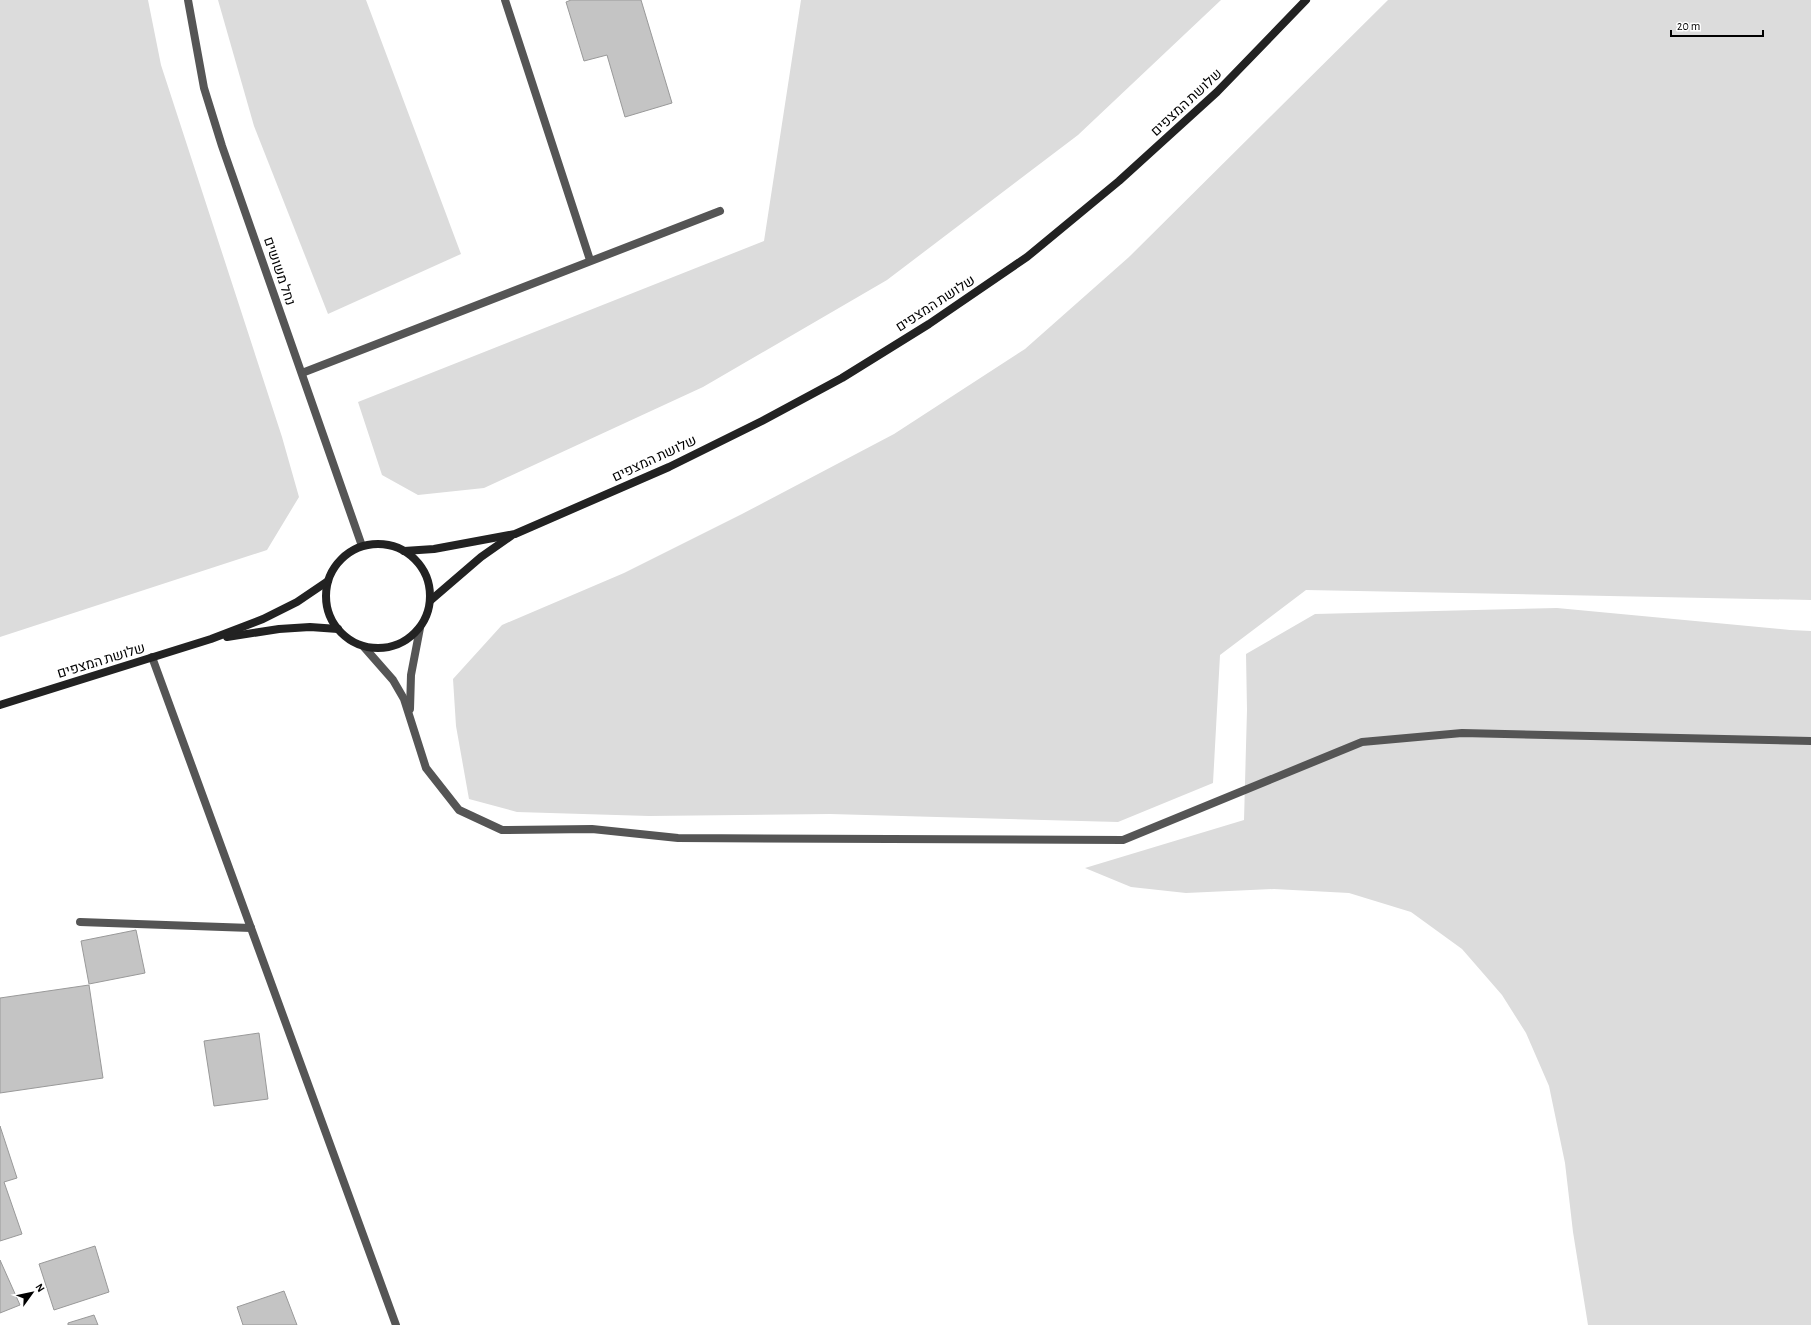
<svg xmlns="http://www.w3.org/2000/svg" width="1811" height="1325" font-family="'Alegreya Sans',Heebo,sans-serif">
  <rect width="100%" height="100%" fill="#fff"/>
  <g fill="#dcdcdc">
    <path d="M0 0H148L161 65 282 437 299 497 267 550 0 637Z"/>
    <path d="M218 0H366L461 254 328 314 254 126Z"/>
    <path d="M801 0H1221L1078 135 887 280 703 387 484 488 418 495 382 475 358 402 764 241Z"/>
    <path d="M1388 0H1811V600L1306 590 1220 655 1213 783 1118 822 830 814 649 816 517 812 469 799 456 726 453 679 502 625 624 573 742 514 894 434 1025 349 1129 257Z"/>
    <path d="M1557 608 1790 630 1811 631V1325H1588L1573 1232 1565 1163 1549 1086 1526 1033 1502 995 1462 949 1411 912 1349 893 1274 889 1186 893 1131 887 1085 868 1244 820 1247 710 1246 654 1315 614Z"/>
  </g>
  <g fill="#c4c4c4" stroke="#999">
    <path d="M571 0H641L672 103 625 117 607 55 584 61 566 2Z"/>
    <path d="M136 930 145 973 89 984 81 941Z"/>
    <path d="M89 985 103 1078 0 1093V998Z"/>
    <path d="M259 1033 268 1099 214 1106 204 1041Z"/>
    <path d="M0 1126 17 1178 4 1182 22 1234 0 1241Z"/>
    <path d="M95 1246 109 1292 54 1310 39 1264Z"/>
    <path d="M0 1260 20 1305 0 1313Z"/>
    <path d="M284 1291 297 1325H243L237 1307Z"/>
    <path d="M94 1315 98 1325H68V1323Z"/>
  </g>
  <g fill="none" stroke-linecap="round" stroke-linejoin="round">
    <g stroke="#555" stroke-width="8">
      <path d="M505 0 590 260"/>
      <path d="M302 373 720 211"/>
      <path d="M152 657 396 1325"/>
      <path d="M80 922 251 928"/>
    </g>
    <g stroke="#555" stroke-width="8">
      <path d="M188 0 204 88 222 146 362 546"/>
      <path d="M364 647 393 680 404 699 426 768 459 810 502 830 592 829 678 838 1123 840 1362 742 1462 733 1811 741"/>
      <path d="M410 709 411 675 420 628"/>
    </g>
    <g stroke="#222" stroke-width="8">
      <circle cx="378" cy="596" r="52"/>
      <path d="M404 551 434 549 515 534 669 467 762 421 842 378 929 324 1027 257 1119 181 1217 92 1306 0"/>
      <path d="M431 600 481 557 511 536"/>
      <path d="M227 637 279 629 310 627 338 629"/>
      <path d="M0 705 211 639 263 619 297 602 328 581"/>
    </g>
  </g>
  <g text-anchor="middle" stroke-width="3" stroke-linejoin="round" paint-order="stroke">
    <g font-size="14" fill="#000" stroke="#fff">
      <text transform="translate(1186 102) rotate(-43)" y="5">שלושת המצפים</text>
      <text transform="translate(280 271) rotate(71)" y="5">נחל משושים</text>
      <text transform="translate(935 303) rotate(-33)" y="5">שלושת המצפים</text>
      <text transform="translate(654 458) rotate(-25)" y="5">שלושת המצפים</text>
      <text transform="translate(101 660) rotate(-17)" y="5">שלושת המצפים</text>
    </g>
  </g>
  <g transform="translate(32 1293) rotate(57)" stroke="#ffffff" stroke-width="3" paint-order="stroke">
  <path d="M0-3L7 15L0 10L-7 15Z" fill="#000000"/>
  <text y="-6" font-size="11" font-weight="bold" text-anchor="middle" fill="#000000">N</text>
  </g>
  <path d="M1671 30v6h92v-6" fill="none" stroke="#000000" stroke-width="2"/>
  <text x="1677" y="30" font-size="12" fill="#000000" stroke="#ffffff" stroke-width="3" paint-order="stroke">20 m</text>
</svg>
